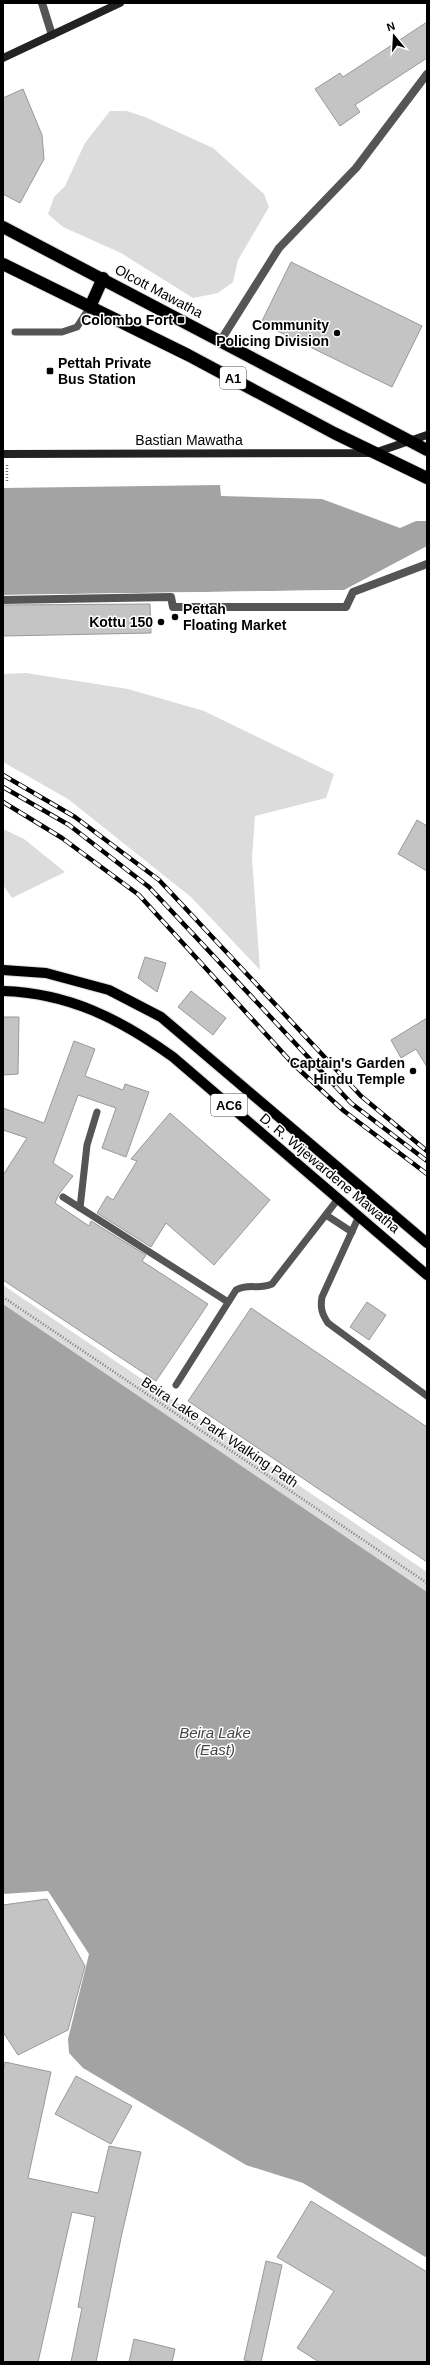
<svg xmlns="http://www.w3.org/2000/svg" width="430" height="2365" font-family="Arial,sans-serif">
  <rect width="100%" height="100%" fill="#fff"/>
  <g fill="#dcdcdc">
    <path d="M110 111H127L145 117 213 148 264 194 269 207 238 260 233 282 218 293 193 298 121 253 63 227 48 214 54 197 65 186 85 143Z"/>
    <path d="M26 673 128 689 204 711 334 774 326 798 255 816 252 858 260 970 191 897 68 799 3 762V674Z"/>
    <path d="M3 829 24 839 65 872 12 898 3 885Z"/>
    <path d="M3 1285 427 1572V1592L3 1304Z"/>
  </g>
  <g fill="#a3a3a3">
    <path d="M220 485 221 496 322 499 400 528 416 521H427V546L344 590 3 595V488Z"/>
    <path d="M3 1304 427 1592V2258L303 2183 246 2165 83 2068 69 2053 68 2039 89 1954 48 1891 3 1894Z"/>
  </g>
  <path fill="#fff" d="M344 590V592L3 597V595Z"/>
  <g fill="#c4c4c4" stroke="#999">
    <path d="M427 22V58L355 105 360 112 340 126 315 89 340 73 343 77Z"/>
    <path d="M23 89 42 135 44 159 20 203 3 194V98Z"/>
    <path d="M291 262 422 326 392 387 261 323Z"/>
    <path d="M150 604 151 633 3 636V605Z"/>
    <path d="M417 820 427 826V871L398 854Z"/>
    <path d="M145 957 166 963 157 992 138 978Z"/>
    <path d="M191 991 226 1018 213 1035 178 1007Z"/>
    <path d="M3 1017H19L18 1074 3 1075Z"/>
    <path d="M427 1018V1067L416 1049 401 1058 391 1040Z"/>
    <path d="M74 1041 95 1049 85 1076 123 1090 125 1084 149 1092 126 1157 102 1148 116 1108 78 1095 53 1163 73 1176 59 1194 55 1203 89 1226 91 1221 146 1255 142 1261 208 1304 156 1381 3 1280V1175L27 1138 3 1130V1108L44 1123Z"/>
    <path d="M170 1113 270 1200 214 1265 166 1223 151 1247 97 1213 107 1196 113 1200 137 1161 131 1159Z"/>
    <path d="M367 1302 386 1315 369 1340 350 1327Z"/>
    <path d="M251 1308 427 1427V1562L188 1401Z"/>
    <path d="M47 1899 85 1966 68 2030 18 2055 3 2032V1905Z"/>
    <path d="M5 2062 51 2072 28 2178 98 2193 109 2146 141 2152 122 2233 96 2362H71L82 2308 78 2307 95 2217 72 2212 38 2362H3V2071Z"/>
    <path d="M76 2076 132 2106 111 2144 55 2114Z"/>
    <path d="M311 2201 427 2272V2362H319L297 2348 334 2291 277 2257Z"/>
    <path d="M266 2261 282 2265 261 2362H253L244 2360Z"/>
    <path d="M134 2339 175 2349 172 2362H129Z"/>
  </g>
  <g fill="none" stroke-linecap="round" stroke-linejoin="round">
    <defs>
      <g id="primary">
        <path d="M3 970 46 973 109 990 161 1017 427 1243"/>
        <path d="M3 991C69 993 120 1019 173 1057L427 1275"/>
      </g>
      <g id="highway">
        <path d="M3 227 427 450"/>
        <path d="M3 264 188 355 334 433 427 478"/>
        <path d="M90 307 103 278"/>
      </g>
    </defs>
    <use href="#primary" stroke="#dbdbdb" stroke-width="12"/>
    <use href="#highway" stroke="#dbdbdb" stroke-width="14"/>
    <g stroke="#777" stroke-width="2.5" stroke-dasharray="1 2" stroke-linecap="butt">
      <path d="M7 465V483"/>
      <path d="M3 1297 427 1583"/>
    </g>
    <g stroke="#555" stroke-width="7">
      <path d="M15 332H62L77 327 90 307"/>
      <path d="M63 1197 228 1302"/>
      <path d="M80 1208 87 1145 97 1112"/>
      <path d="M326 1215 352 1232"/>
      <path d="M359 1216 322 1297C320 1308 322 1314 328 1323L427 1396"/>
      <path d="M176 1385 236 1290C248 1283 259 1290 272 1284L338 1199"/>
    </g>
    <g stroke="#555" stroke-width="8">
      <path d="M42 3 52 35"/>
      <path d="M221 340 279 248 356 168 427 74"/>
      <path d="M3 600 171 597 173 607H346L353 592 427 564"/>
    </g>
    <g stroke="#222" stroke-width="8">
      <path d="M3 58 120 3"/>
      <path d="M3 454 374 453 427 435"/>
    </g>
    <use href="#primary" stroke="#000" stroke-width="10"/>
    <use href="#highway" stroke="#000" stroke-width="12"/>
    <defs>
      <g id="rail">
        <path d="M3 775 75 817 159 880 361 1096 427 1151"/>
        <path d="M3 787 69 825 149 887 351 1103 427 1161"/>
        <path d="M3 802 62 838 139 895 293 1064 344 1111 427 1174"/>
      </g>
    </defs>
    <use href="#rail" stroke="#000" stroke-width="4.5"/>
    <use href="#rail" stroke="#fff" stroke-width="3" stroke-dasharray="9" stroke-linecap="butt"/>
  </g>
  <g fill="#000" stroke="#fff" stroke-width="1.5">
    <rect x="177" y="316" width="8" height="8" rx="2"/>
    <circle cx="337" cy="333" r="4"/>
    <rect x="46" y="367" width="8" height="8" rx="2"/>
    <circle cx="175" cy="617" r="4"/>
    <circle cx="161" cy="622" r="4"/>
    <circle cx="413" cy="1071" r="4"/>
  </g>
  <g text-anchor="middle" stroke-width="3" stroke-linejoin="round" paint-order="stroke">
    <g fill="#fff" stroke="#4c4c4c" stroke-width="1">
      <rect x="220" y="367" width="26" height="22" rx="3"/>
      <rect x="211" y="1094" width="36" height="22" rx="3"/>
    </g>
    <g font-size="13" font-weight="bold" fill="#000">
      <text x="233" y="383">A1</text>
      <text x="229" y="1110">AC6</text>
    </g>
    <g font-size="14" fill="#000" stroke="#fff">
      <text transform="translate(159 291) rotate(28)" y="5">Olcott Mawatha</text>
      <text x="189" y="445">Bastian Mawatha</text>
      <text transform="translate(330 1173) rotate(40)" y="5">D. R. Wijewardene Mawatha</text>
      <text transform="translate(220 1432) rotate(34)" y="5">Beira Lake Park Walking Path</text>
    </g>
    <g font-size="14" font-weight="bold" fill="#000" stroke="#fff" text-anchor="end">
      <text x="173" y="325">Colombo Fort</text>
      <text x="329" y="330">Community<tspan x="329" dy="16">Policing Division</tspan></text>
      <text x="58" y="368" text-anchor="start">Pettah Private<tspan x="58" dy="16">Bus Station</tspan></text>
      <text x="183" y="614" text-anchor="start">Pettah<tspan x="183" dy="16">Floating Market</tspan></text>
      <text x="153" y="627">Kottu 150</text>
      <text x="405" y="1068">Captain's Garden<tspan x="405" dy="16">Hindu Temple</tspan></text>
    </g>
    <g font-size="15" font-style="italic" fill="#444" stroke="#fff">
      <text x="215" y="1738">Beira Lake<tspan x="215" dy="17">(East)</tspan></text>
    </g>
  </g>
  <rect width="430" height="2365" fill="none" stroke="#000000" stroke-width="8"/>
  <g transform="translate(394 36) rotate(342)" stroke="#ffffff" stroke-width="3" paint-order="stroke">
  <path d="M0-3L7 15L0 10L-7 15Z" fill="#000000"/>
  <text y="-6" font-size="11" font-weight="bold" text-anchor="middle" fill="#000000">N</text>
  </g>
</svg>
